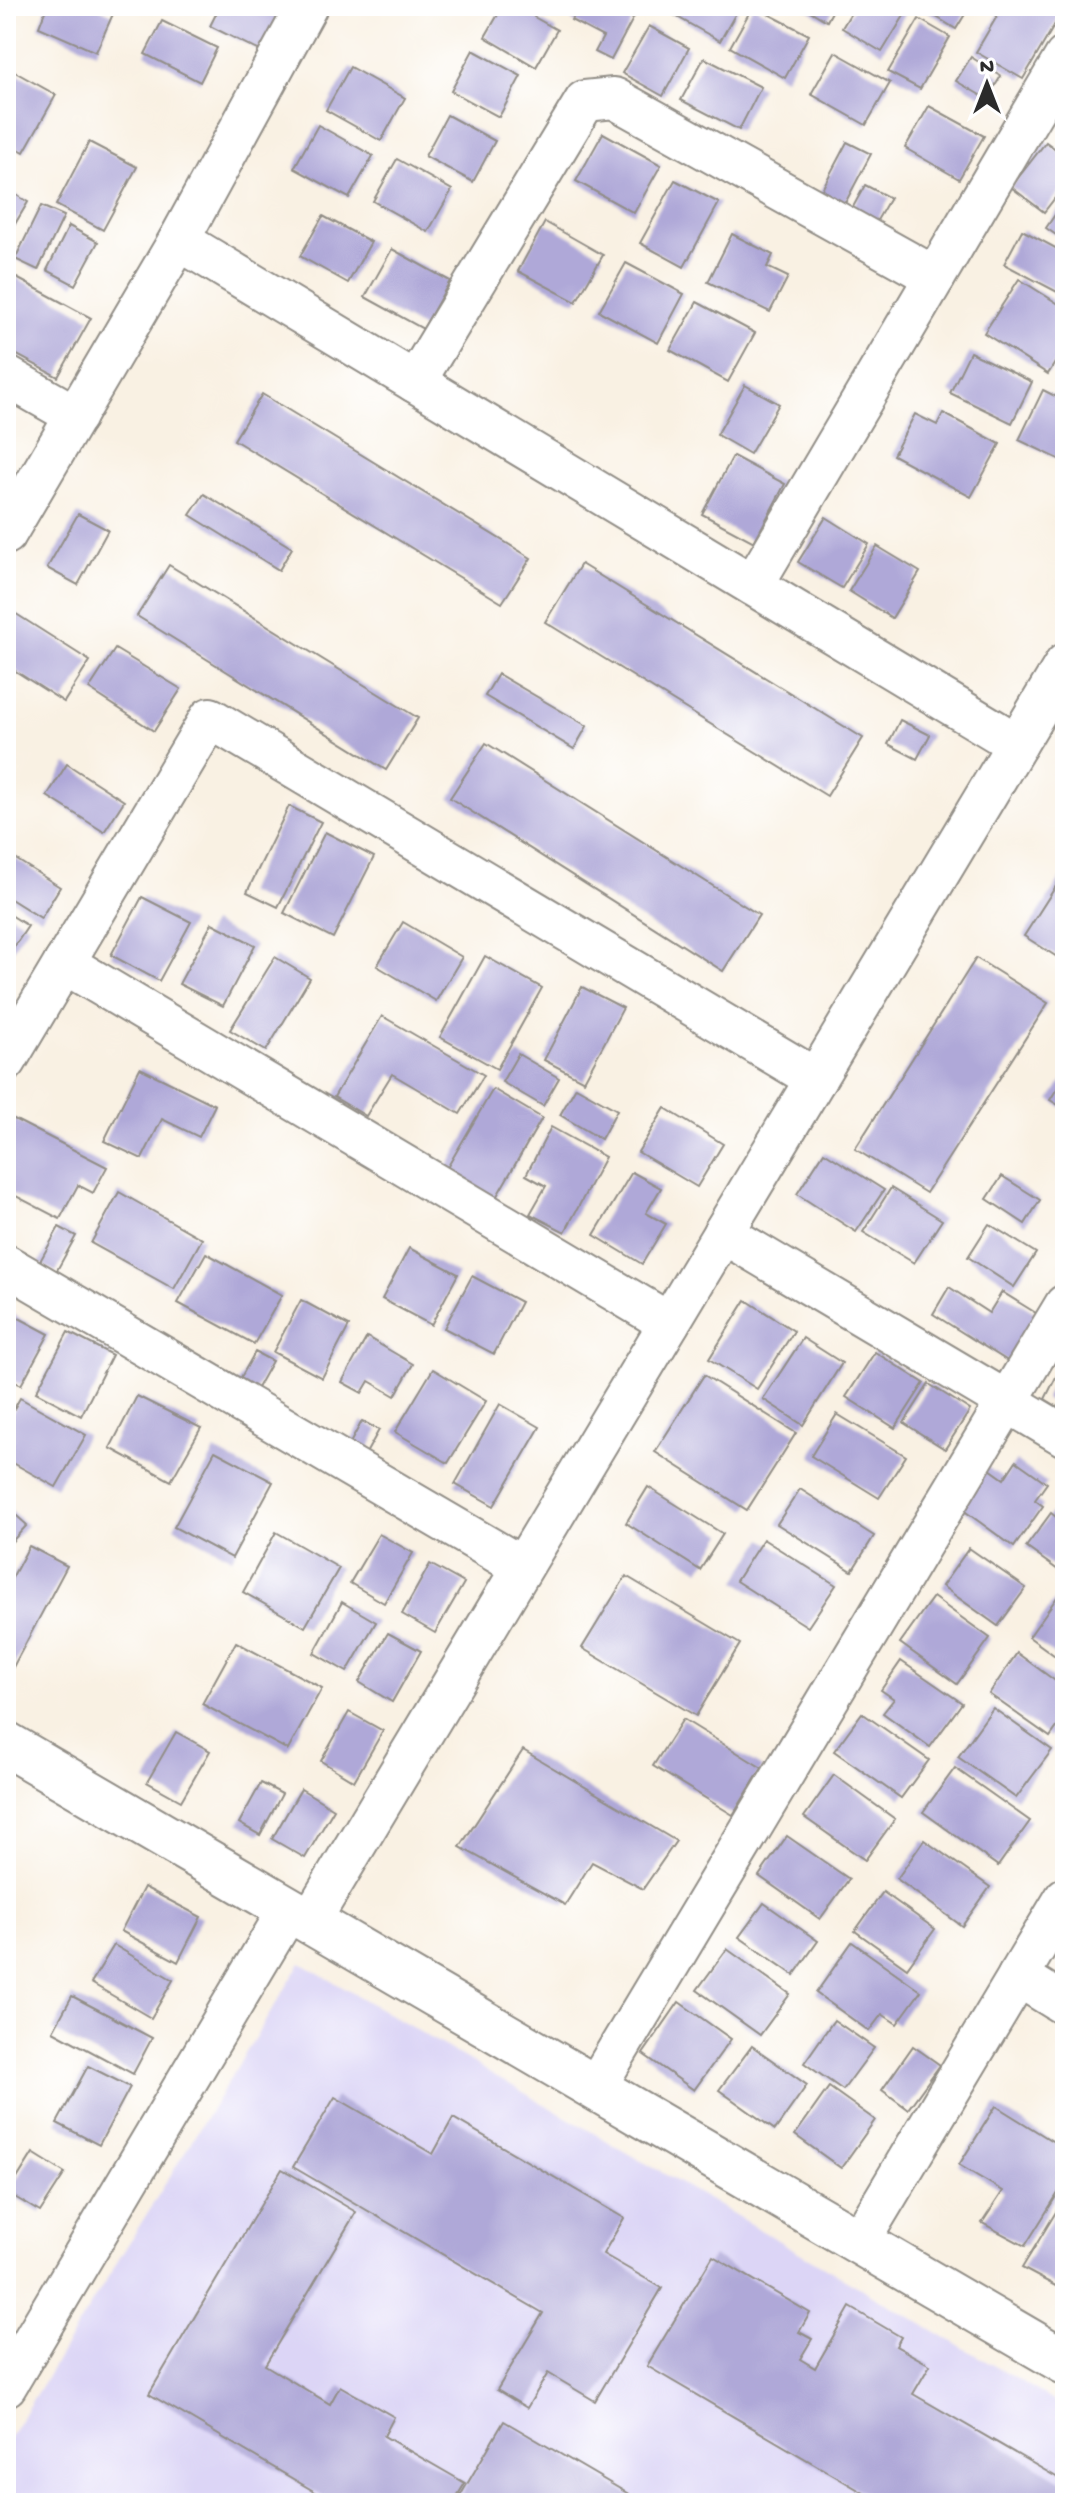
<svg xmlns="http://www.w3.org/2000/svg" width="1071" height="2509" font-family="'Gochi Hand',sans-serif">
  <rect width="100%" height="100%" fill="#fff"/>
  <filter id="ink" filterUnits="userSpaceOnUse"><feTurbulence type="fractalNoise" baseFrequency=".0125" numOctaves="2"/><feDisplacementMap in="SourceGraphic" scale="16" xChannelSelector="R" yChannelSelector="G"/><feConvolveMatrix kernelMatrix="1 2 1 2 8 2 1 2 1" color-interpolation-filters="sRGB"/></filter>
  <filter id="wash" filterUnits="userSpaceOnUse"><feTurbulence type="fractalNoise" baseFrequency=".006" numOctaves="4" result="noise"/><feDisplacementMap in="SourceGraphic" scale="32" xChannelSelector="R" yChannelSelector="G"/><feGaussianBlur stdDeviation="1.8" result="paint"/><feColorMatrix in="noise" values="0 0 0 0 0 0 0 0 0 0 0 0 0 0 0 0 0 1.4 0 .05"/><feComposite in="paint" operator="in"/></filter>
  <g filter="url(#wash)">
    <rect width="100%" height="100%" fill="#f9f1e3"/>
    <path fill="#dcd5f6" d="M301 1963 1065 2407V2503H6V2443Z"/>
    <g id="blocks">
      <g fill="#afa8d8">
        <path d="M47 6H95L113 14 96 52 39 27Z"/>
        <path d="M220 6H256L282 19 266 54 210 26Z"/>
        <path d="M503 6H537L540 8 534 17 557 30 536 67 485 37Z"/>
        <path d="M578 6H618L635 15 611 60 595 52 603 37 571 20Z"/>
        <path d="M667 6H740L720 41 665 10Z"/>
        <path d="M753 6 809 35 785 78 730 47Z"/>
        <path d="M802 6H835L827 21Z"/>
        <path d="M855 6H910L882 52 842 28Z"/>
        <path d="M927 6H970L956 29 925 10Z"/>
        <path d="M1003 6H1052L1062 12 1023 79 976 52Z"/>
        <path d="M919 19 950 37 920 89 888 72Z"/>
        <path d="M162 21 217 48 200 82 145 54Z"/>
        <path d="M649 26 689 48 663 96 622 73Z"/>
        <path d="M473 50 521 76 499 117 451 91Z"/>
        <path d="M835 52 890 83 866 125 811 94Z"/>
        <path d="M971 57 1001 76 987 99 956 81Z"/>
        <path d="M704 58 761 87 739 130 681 100Z"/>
        <path d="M6 67 56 95 24 152 6 142Z"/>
        <path d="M350 67 405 98 381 141 326 110Z"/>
        <path d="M929 106 984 136 959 179 905 148Z"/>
        <path d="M447 115 495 141 473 182 425 156Z"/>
        <path d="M318 125 373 156 349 198 294 168Z"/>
        <path d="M603 133 661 165 634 213 576 181Z"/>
        <path d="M89 142 137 167 103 230 56 205Z"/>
        <path d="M847 142 871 154 843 207 819 195Z"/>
        <path d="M1046 142 1065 156V185L1044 212 1011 187Z"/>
        <path d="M397 159 452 190 428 232 373 201Z"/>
        <path d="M675 180 719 203 684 267 640 243Z"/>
        <path d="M865 185 890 198 872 229 848 216Z"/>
        <path d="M6 189 28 202 6 239Z"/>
        <path d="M1065 200V241L1046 228Z"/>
        <path d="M41 206 64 216 38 270 15 259Z"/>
        <path d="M323 216 371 242 348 283 300 256Z"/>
        <path d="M545 222 603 255 576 302 518 271Z"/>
        <path d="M69 226 98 242 75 285 47 270Z"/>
        <path d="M1022 230 1065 253V296L1004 264Z"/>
        <path d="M732 234 773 255 767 267 788 277 770 312 708 282Z"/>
        <path d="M392 249 450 281 423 329 365 297Z"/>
        <path d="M626 263 684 294 658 343 599 311Z"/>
        <path d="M13 276 91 318 58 377 6 349V289Z"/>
        <path d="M1019 279 1065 308V347L1048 374 984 333Z"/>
        <path d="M697 302 755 333 728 382 670 350Z"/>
        <path d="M970 352 1032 382 1012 423 950 393Z"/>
        <path d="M745 385 779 404 750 454 717 435Z"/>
        <path d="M1043 390 1065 401V462L1019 440Z"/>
        <path d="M262 394 531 558 502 603 234 440Z"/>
        <path d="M943 413 1000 444 971 497 893 455 915 414 937 425Z"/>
        <path d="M733 456 785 484 754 542 702 514Z"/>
        <path d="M204 494 292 548 279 570 190 515Z"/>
        <path d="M78 514 108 530 78 585 47 568Z"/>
        <path d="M826 517 869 544 842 588 798 562Z"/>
        <path d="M877 546 920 572 892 618 849 591Z"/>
        <path d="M581 564 863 738 827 796 545 622Z"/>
        <path d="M169 565 418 718 386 770 137 616Z"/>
        <path d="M10 610 90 661 64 702 6 665V615Z"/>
        <path d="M115 649 181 689 154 731 89 689Z"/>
        <path d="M498 674 587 726 574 749 485 696Z"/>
        <path d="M900 720 930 735 917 759 888 744Z"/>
        <path d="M486 743 759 915 723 971 450 798Z"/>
        <path d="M67 764 124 801 104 832 47 796Z"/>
        <path d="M289 806 321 822 278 907 247 892Z"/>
        <path d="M325 832 374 857 333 938 284 913Z"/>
        <path d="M6 853 60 887 41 918 6 896Z"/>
        <path d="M1065 872V962L1024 936Z"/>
        <path d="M142 897 191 922 159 981 111 955Z"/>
        <path d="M6 912 28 926 6 959Z"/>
        <path d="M403 922 462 957 436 1001 377 966Z"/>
        <path d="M212 923 255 945 223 1006 179 984Z"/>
        <path d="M485 956 542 988 497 1069 440 1037Z"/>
        <path d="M275 957 310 978 266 1051 230 1030Z"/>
        <path d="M976 958 1048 1003 926 1193 855 1149Z"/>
        <path d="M582 987 623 1008 584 1081 544 1060Z"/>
        <path d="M382 1016 484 1075 460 1114 392 1074 366 1116 334 1097Z"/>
        <path d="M518 1054 559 1078 543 1106 502 1082Z"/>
        <path d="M140 1068 215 1105 199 1137 162 1119 142 1159 104 1141Z"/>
        <path d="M1065 1076V1109L1050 1100Z"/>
        <path d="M576 1087 617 1110 601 1139 560 1115Z"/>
        <path d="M493 1089 542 1118 494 1201 444 1173Z"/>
        <path d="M665 1108 723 1144 697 1187 638 1152Z"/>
        <path d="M10 1117 107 1167 93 1193 78 1185 60 1219 6 1191V1124Z"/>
        <path d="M551 1127 605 1157 565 1232 530 1214 546 1186 526 1175Z"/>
        <path d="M824 1152 884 1190 856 1232 797 1194Z"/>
        <path d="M632 1172 661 1188 646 1213 666 1224 642 1264 594 1235Z"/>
        <path d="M1002 1176 1040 1200 1025 1224 987 1199Z"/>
        <path d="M891 1188 942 1220 914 1263 863 1232Z"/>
        <path d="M119 1192 202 1239 174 1289 91 1243Z"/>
        <path d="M989 1224 1036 1253 1014 1287 968 1257Z"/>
        <path d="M59 1227 76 1236 56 1272 39 1263Z"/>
        <path d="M409 1248 458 1274 431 1325 382 1299Z"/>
        <path d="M206 1253 282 1295 254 1344 178 1303Z"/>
        <path d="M472 1276 521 1302 494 1354 444 1328Z"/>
        <path d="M949 1287 989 1313 1002 1292 1044 1318 1014 1365 933 1314Z"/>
        <path d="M301 1300 349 1326 322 1378 273 1352Z"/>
        <path d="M746 1300 794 1331 757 1389 709 1359Z"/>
        <path d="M6 1311 49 1334 21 1385 6 1377Z"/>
        <path d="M68 1332 112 1355 81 1416 36 1392Z"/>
        <path d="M367 1337 413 1364 395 1396 369 1381 362 1393 342 1382Z"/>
        <path d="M803 1338 842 1363 803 1425 763 1399Z"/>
        <path d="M255 1352 272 1361 252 1397 235 1388Z"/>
        <path d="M875 1352 924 1383 895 1428 846 1397Z"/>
        <path d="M1065 1359V1411L1045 1399Z"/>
        <path d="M433 1369 486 1401 448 1463 395 1432Z"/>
        <path d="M704 1375 796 1433 747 1510 655 1452Z"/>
        <path d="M929 1384 970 1410 945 1449 904 1423Z"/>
        <path d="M137 1396 201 1428 171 1481 110 1448Z"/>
        <path d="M20 1398 86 1435 56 1487 6 1459V1423Z"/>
        <path d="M500 1404 540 1427 494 1506 455 1484Z"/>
        <path d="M837 1414 906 1456 879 1498 811 1456Z"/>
        <path d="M362 1421 379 1430 359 1466 342 1458Z"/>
        <path d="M215 1451 273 1482 232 1558 174 1527Z"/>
        <path d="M1016 1461 1047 1483 1035 1500 1043 1506 1014 1547 959 1507 987 1467 1004 1479Z"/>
        <path d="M648 1487 723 1534 700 1570 626 1523Z"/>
        <path d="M800 1489 874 1536 852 1571 777 1524Z"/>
        <path d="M8 1508 27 1525 6 1548V1510Z"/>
        <path d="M1051 1513 1060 1520 1065 1513V1575L1026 1547Z"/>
        <path d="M276 1532 339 1568 305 1627 243 1592Z"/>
        <path d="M379 1534 413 1553 384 1603 350 1583Z"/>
        <path d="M763 1539 836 1585 808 1627 736 1581Z"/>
        <path d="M29 1546 67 1566 12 1669 6 1666V1589Z"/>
        <path d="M969 1548 1026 1588 998 1626 942 1586Z"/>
        <path d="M430 1564 464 1583 435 1633 402 1614Z"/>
        <path d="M626 1576 740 1644 696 1716 582 1648Z"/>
        <path d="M1060 1593 1065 1596V1663L1029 1637Z"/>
        <path d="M933 1597 990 1638 957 1684 900 1643Z"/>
        <path d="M342 1602 376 1622 347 1672 314 1653Z"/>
        <path d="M388 1633 421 1651 392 1702 359 1682Z"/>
        <path d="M236 1642 322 1688 288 1750 202 1704Z"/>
        <path d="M1017 1653 1065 1688V1716L1050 1737 989 1694Z"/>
        <path d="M901 1661 962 1703 930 1747 883 1713 894 1699 881 1690Z"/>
        <path d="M993 1708 1052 1750 1016 1798 958 1757Z"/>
        <path d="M349 1712 383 1731 354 1781 321 1761Z"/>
        <path d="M862 1713 929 1760 901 1798 834 1751Z"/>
        <path d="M683 1719 762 1768 733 1815 653 1766Z"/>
        <path d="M176 1732 210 1751 181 1801 147 1782Z"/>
        <path d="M523 1750 676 1841 643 1889 592 1862 565 1905 460 1847Z"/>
        <path d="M955 1768 1030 1821 998 1866 923 1812Z"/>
        <path d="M834 1775 895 1819 865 1860 804 1817Z"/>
        <path d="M261 1783 282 1794 260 1835 239 1823Z"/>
        <path d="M301 1789 334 1809 305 1858 272 1839Z"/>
        <path d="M787 1836 849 1879 820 1919 759 1876Z"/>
        <path d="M924 1840 990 1887 962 1926 897 1879Z"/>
        <path d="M144 1887 201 1917 178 1962 121 1931Z"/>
        <path d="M883 1892 935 1929 907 1968 855 1931Z"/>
        <path d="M764 1903 818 1941 794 1975 739 1937Z"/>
        <path d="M852 1942 921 1991 897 2024 882 2014 869 2031 816 1993Z"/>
        <path d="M114 1945 173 1980 151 2018 91 1983Z"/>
        <path d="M727 1949 790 1994 760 2035 697 1990Z"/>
        <path d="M72 1996 152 2038 133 2074 53 2031Z"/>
        <path d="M679 2002 731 2039 694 2090 643 2054Z"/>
        <path d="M834 2020 874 2048 843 2090 804 2063Z"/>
        <path d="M752 2046 807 2085 775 2130 719 2090Z"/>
        <path d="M913 2046 940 2065 908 2109 882 2090Z"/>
        <path d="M88 2066 130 2087 99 2145 57 2123Z"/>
        <path d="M829 2087 875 2120 841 2168 795 2135Z"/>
        <path d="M335 2097 433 2154 453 2118 624 2218 603 2254 662 2288 595 2401 548 2373 527 2408 497 2390 543 2313 293 2167Z"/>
        <path d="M996 2106 1065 2149V2182L1025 2246 982 2223 1003 2191 959 2165Z"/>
        <path d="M33 2153 65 2173 40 2212 8 2193Z"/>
        <path d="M282 2169 356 2212 265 2365 330 2404 340 2386 394 2417 384 2436 465 2483 453 2503H334L149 2394Z"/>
        <path d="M1065 2197V2291L1022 2268Z"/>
        <path d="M713 2256 810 2313 799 2332 812 2339 800 2359 815 2368 850 2307 901 2337 896 2346 930 2365 913 2394 1065 2482 1053 2503H881L647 2366Z"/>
        <path d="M504 2421 644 2503H456Z"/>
      </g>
    </g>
  </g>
  <g filter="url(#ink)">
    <use href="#blocks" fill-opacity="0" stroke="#928e87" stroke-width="2"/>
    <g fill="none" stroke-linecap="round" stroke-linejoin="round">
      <defs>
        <g id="street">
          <path d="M179 240 1017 744"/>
          <path d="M6 376 76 416"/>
          <path d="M415 382 585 101 614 98 935 277"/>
          <path d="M6 534 179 240 307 6"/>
          <path d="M753 585 1065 57"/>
          <path d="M64 963 669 1323"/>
          <path d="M6 1061 210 718 816 1079"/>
          <path d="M723 1233 1065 1436"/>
          <path d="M6 1265 522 1567"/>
          <path d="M310 1921 1065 664"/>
          <path d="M1018 1976 1065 2005"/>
          <path d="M595 2088 1065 1305"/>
          <path d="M859 2242 1065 1898"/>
          <path d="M6 2386 289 1909"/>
        </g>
        <path id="secondary" d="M6 1744 1065 2362"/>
      </defs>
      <use href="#street" stroke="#928e87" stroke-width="44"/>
      <use href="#secondary" stroke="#928e87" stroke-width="48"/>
      <use href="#street" stroke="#fff" stroke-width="40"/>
      <use href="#secondary" stroke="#fff" stroke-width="44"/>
    </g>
  </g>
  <rect width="1071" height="2509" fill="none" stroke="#fff" stroke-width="32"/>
  <g transform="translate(987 84)" stroke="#ffffff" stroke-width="6" paint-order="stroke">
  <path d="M0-6L14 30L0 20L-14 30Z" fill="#2b2b2b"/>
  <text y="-12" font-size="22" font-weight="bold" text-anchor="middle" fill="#2b2b2b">N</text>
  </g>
</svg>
